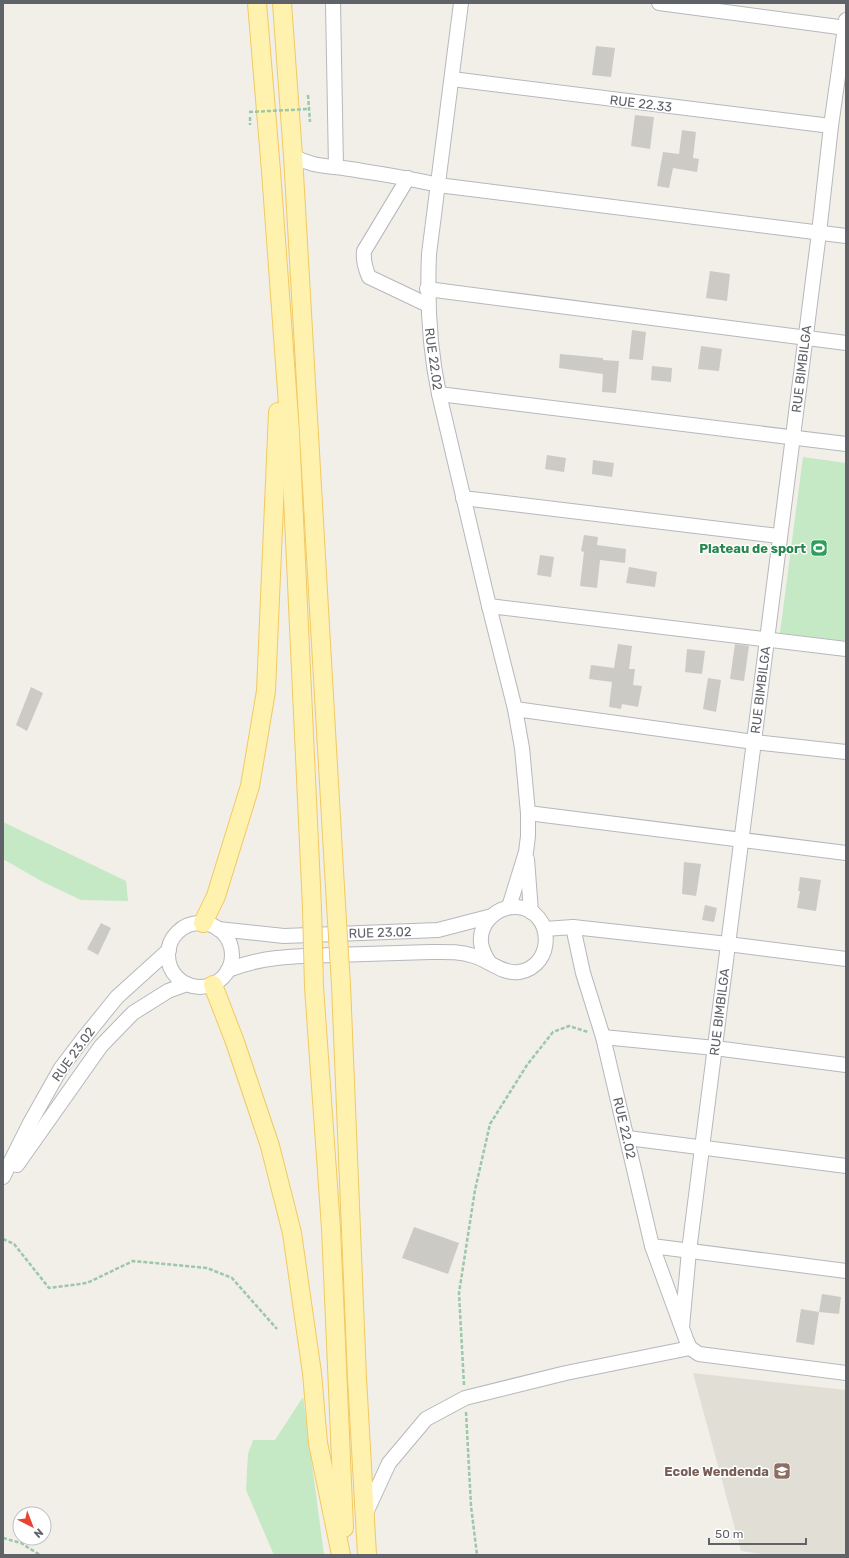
<svg xmlns="http://www.w3.org/2000/svg" width="849" height="1558" font-family="Rubik,sans-serif">
  <rect width="100%" height="100%" fill="#f1efe8"/>
  <path fill="#e1ded6" d="M693 1373 846 1390V1555H768L741 1551Z"/>
  <g fill="#c5e8c5">
    <path d="M803 457 846 463V641L780 633Z"/>
    <path d="M3 822 126 881 128 901 81 900 43 882 3 859Z"/>
    <path d="M303 1397 324 1555H274L246 1490 248 1454 253 1440H275Z"/>
  </g>
  <g fill="#cccac5">
    <path d="M596 46 615 48 611 77 592 75Z"/>
    <path d="M635 115 654 117 650 149 631 146Z"/>
    <path d="M682 130 696 132 693 158 699 159 697 172 673 168 669 188 657 186 663 152 679 154Z"/>
    <path d="M710 271 730 274 727 301 706 298Z"/>
    <path d="M632 330 646 332 643 360 629 359Z"/>
    <path d="M701 346 722 349 719 371 698 369Z"/>
    <path d="M560 354 603 358V360L619 361 616 393 602 392 603 374 559 368Z"/>
    <path d="M652 366 672 368 671 382 651 380Z"/>
    <path d="M547 455 566 458 564 472 545 469Z"/>
    <path d="M593 460 614 463 612 477 592 474Z"/>
    <path d="M584 535 598 537 597 545 626 549 625 563 600 560 597 588 580 586 584 552 581 551Z"/>
    <path d="M540 555 554 557 551 577 537 575Z"/>
    <path d="M629 567 657 572 655 587 626 583Z"/>
    <path d="M618 644 632 646 629 669H635L633 685 642 686 638 707 622 704 621 709 609 707 612 682 589 679 591 665 614 668Z"/>
    <path d="M735 644 749 646 744 681 730 679Z"/>
    <path d="M687 649 705 651 702 674 685 672Z"/>
    <path d="M708 678 721 680 716 712 703 709Z"/>
    <path d="M31 687 43 693 27 731 16 725Z"/>
    <path d="M684 862 701 864 696 896 682 894Z"/>
    <path d="M800 877 821 880 816 911 797 908 800 891H798Z"/>
    <path d="M705 905 717 908 714 922 702 920Z"/>
    <path d="M101 923 111 928 98 955 87 949Z"/>
    <path d="M414 1227 459 1243 448 1274 402 1258Z"/>
    <path d="M822 1294 841 1297 839 1314 819 1312Z"/>
    <path d="M801 1309 819 1312 814 1345 796 1342Z"/>
  </g>
  <g fill="none" stroke-linecap="round" stroke-linejoin="round">
    <defs>
      <g id="minor">
        <path d="M333 3 336 167"/>
        <path d="M461 3 429 254C427 301 429 347 439 394L489 606 515 709 522 748 528 813V836L526 852 509 907"/>
        <path d="M659 3 846 28"/>
        <path d="M452 79 831 126"/>
        <path d="M293 156C315 168 327 165 350 169 380 174 409 178 438 185L846 236"/>
        <path d="M408 178 364 251C363 261 365 268 369 277L428 305"/>
        <path d="M427 289 846 343"/>
        <path d="M439 394 846 444"/>
        <path d="M463 498 779 536"/>
        <path d="M489 606 846 649"/>
        <path d="M515 709 754 742 846 752"/>
        <path d="M528 813 846 853"/>
        <path d="M527 859 531 912"/>
        <circle cx="200" cy="955" r="32"/>
        <path d="M573 927 583 973 603 1037 652 1246 686 1339 690 1348 699 1354 846 1373"/>
        <path d="M218 929 284 936 438 930 492 916"/>
        <path d="M545 929 573 927 728 944 846 959"/>
        <path d="M228 970C263 956 296 956 333 955 365 954 397 953 430 952 445 952 459 951 474 956 490 961 502 974 519 972 556 966 554 910 517 907 498 906 479 922 481 943 482 950 485 956 489 962"/>
        <path d="M603 1037 715 1048 846 1065"/>
        <path d="M628 1138 846 1166"/>
        <path d="M17 1165 101 1046 133 1013 168 991 187 984"/>
        <path d="M3 1177 30 1123 61 1068 83 1039 117 997 169 950"/>
        <path d="M652 1246 846 1271"/>
        <path d="M682 1327 689 1251 702 1148 819 233 831 126 846 20"/>
        <path d="M365 1515 389 1463 426 1419 465 1398 566 1373 690 1348"/>
      </g>
      <g id="major">
        <path d="M257 3 271 171 290 432 312 908"/>
        <path d="M282 3 293 156 336 905"/>
        <path d="M203 923 216 896 250 786 266 691 278 412"/>
        <path d="M213 985 235 1042 270 1146 292 1233 312 1373 318 1443 341 1555"/>
        <path d="M341 985 357 1378 367 1555"/>
        <path d="M314 987 331 1228 344 1528"/>
      </g>
    </defs>
    <use href="#minor" stroke="#b5b8bc" stroke-width="16"/>
    <use href="#major" stroke="#f2c960" stroke-width="20"/>
    <g stroke="#9cc7a9" stroke-width="2.5" stroke-dasharray="4 2" stroke-linecap="butt">
      <path d="M308 95 310 122"/>
      <path d="M250 117V125"/>
      <path d="M3 1239 14 1244 49 1288 87 1283 133 1261 207 1268 232 1278 277 1329"/>
      <path d="M464 1385 459 1293 475 1190 490 1124 527 1065 553 1032 569 1026 588 1032"/>
      <path d="M466 1412 471 1506 477 1555"/>
      <path d="M3 1538 21 1543 40 1555"/>
    </g>
    <use href="#minor" stroke="#fff" stroke-width="14"/>
    <use href="#major" stroke="#fff2af" stroke-width="18"/>
    <defs>
      <g id="major-bridge">
        <path d="M336 905 341 985"/>
        <path d="M312 908 314 987"/>
      </g>
    </defs>
    <use href="#major-bridge" stroke="#f2c960" stroke-width="20" stroke-linecap="butt"/>
    <path stroke="#9cc7a9" stroke-width="2.5" stroke-dasharray="4 2" stroke-linecap="butt" d="M249 112 309 109"/>
    <use href="#major-bridge" stroke="#fff2af" stroke-width="18"/>
  </g>
  <defs>
    <symbol id="stadium-square" viewBox="-11 -11 22 22"><rect x="-9" y="-9" width="18" height="18" rx="4" fill="#2e9e5b" stroke="#fff"/><path d="M0-5a6.5 5 0 1 0 0 10a6.5 5 0 1 0 0-10ZM-3.5-1.8h7v3.6h-7Z" fill="#fff"/></symbol>
    <symbol id="school-square" viewBox="-11 -11 22 22"><rect x="-9" y="-9" width="18" height="18" rx="4" fill="#8d6e63" stroke="#fff"/><path d="M0-5L7-2L0 1L-7-2ZM-4 1L0 2.5L4 1V4Q0 6-4 4Z" fill="#fff"/></symbol>
  </defs>
  <g fill-rule="evenodd">
    <use href="#stadium-square" x="809" y="538" width="20" height="20"/>
    <use href="#school-square" x="772" y="1461" width="20" height="20"/>
  </g>
  <g text-anchor="middle" stroke-width="3" stroke-linejoin="round" paint-order="stroke">
    <g font-size="13" fill="#5f6368" stroke="#fff">
      <text transform="translate(641 103) rotate(7)" y="5">RUE 22.33</text>
      <text transform="translate(434 359) rotate(82)" y="5">RUE 22.02</text>
      <text transform="translate(801 369) rotate(-83)" y="5">RUE BIMBILGA</text>
      <text transform="translate(760 690) rotate(-83)" y="5">RUE BIMBILGA</text>
      <text transform="translate(380 932) rotate(-2)" y="5">RUE 23.02</text>
      <text transform="translate(719 1012) rotate(-83)" y="5">RUE BIMBILGA</text>
      <text transform="translate(73 1054) rotate(-54)" y="5">RUE 23.02</text>
      <text transform="translate(625 1128) rotate(77)" y="5">RUE 22.02</text>
    </g>
    <g font-size="13" font-weight="bold" fill="#27864d" stroke="#fff" text-anchor="end">
      <text x="806" y="553">Plateau de sport</text>
    </g>
    <g font-size="13" font-weight="bold" fill="#785e54" stroke="#fff" text-anchor="end">
      <text x="769" y="1476">Ecole Wendenda</text>
    </g>
  </g>
  <rect width="849" height="1558" fill="none" stroke="#5f6368" stroke-width="8"/>
  <g transform="translate(32 1526) rotate(138)"><circle r="19" fill="#ffffff" stroke="#bfc1c3"/>
  <path d="M0-3L7 15L0 10L-7 15Z" fill="#ea4335"/>
  <text y="-6" font-size="11" font-weight="bold" text-anchor="middle" fill="#5f6368">N</text>
  </g>
  <path d="M709 1538v6h97v-6" fill="none" stroke="#5f6368" stroke-width="2"/>
  <text x="715" y="1538" font-size="12" fill="#5f6368" stroke="#ffffff" stroke-width="3" paint-order="stroke">50 m</text>
</svg>
